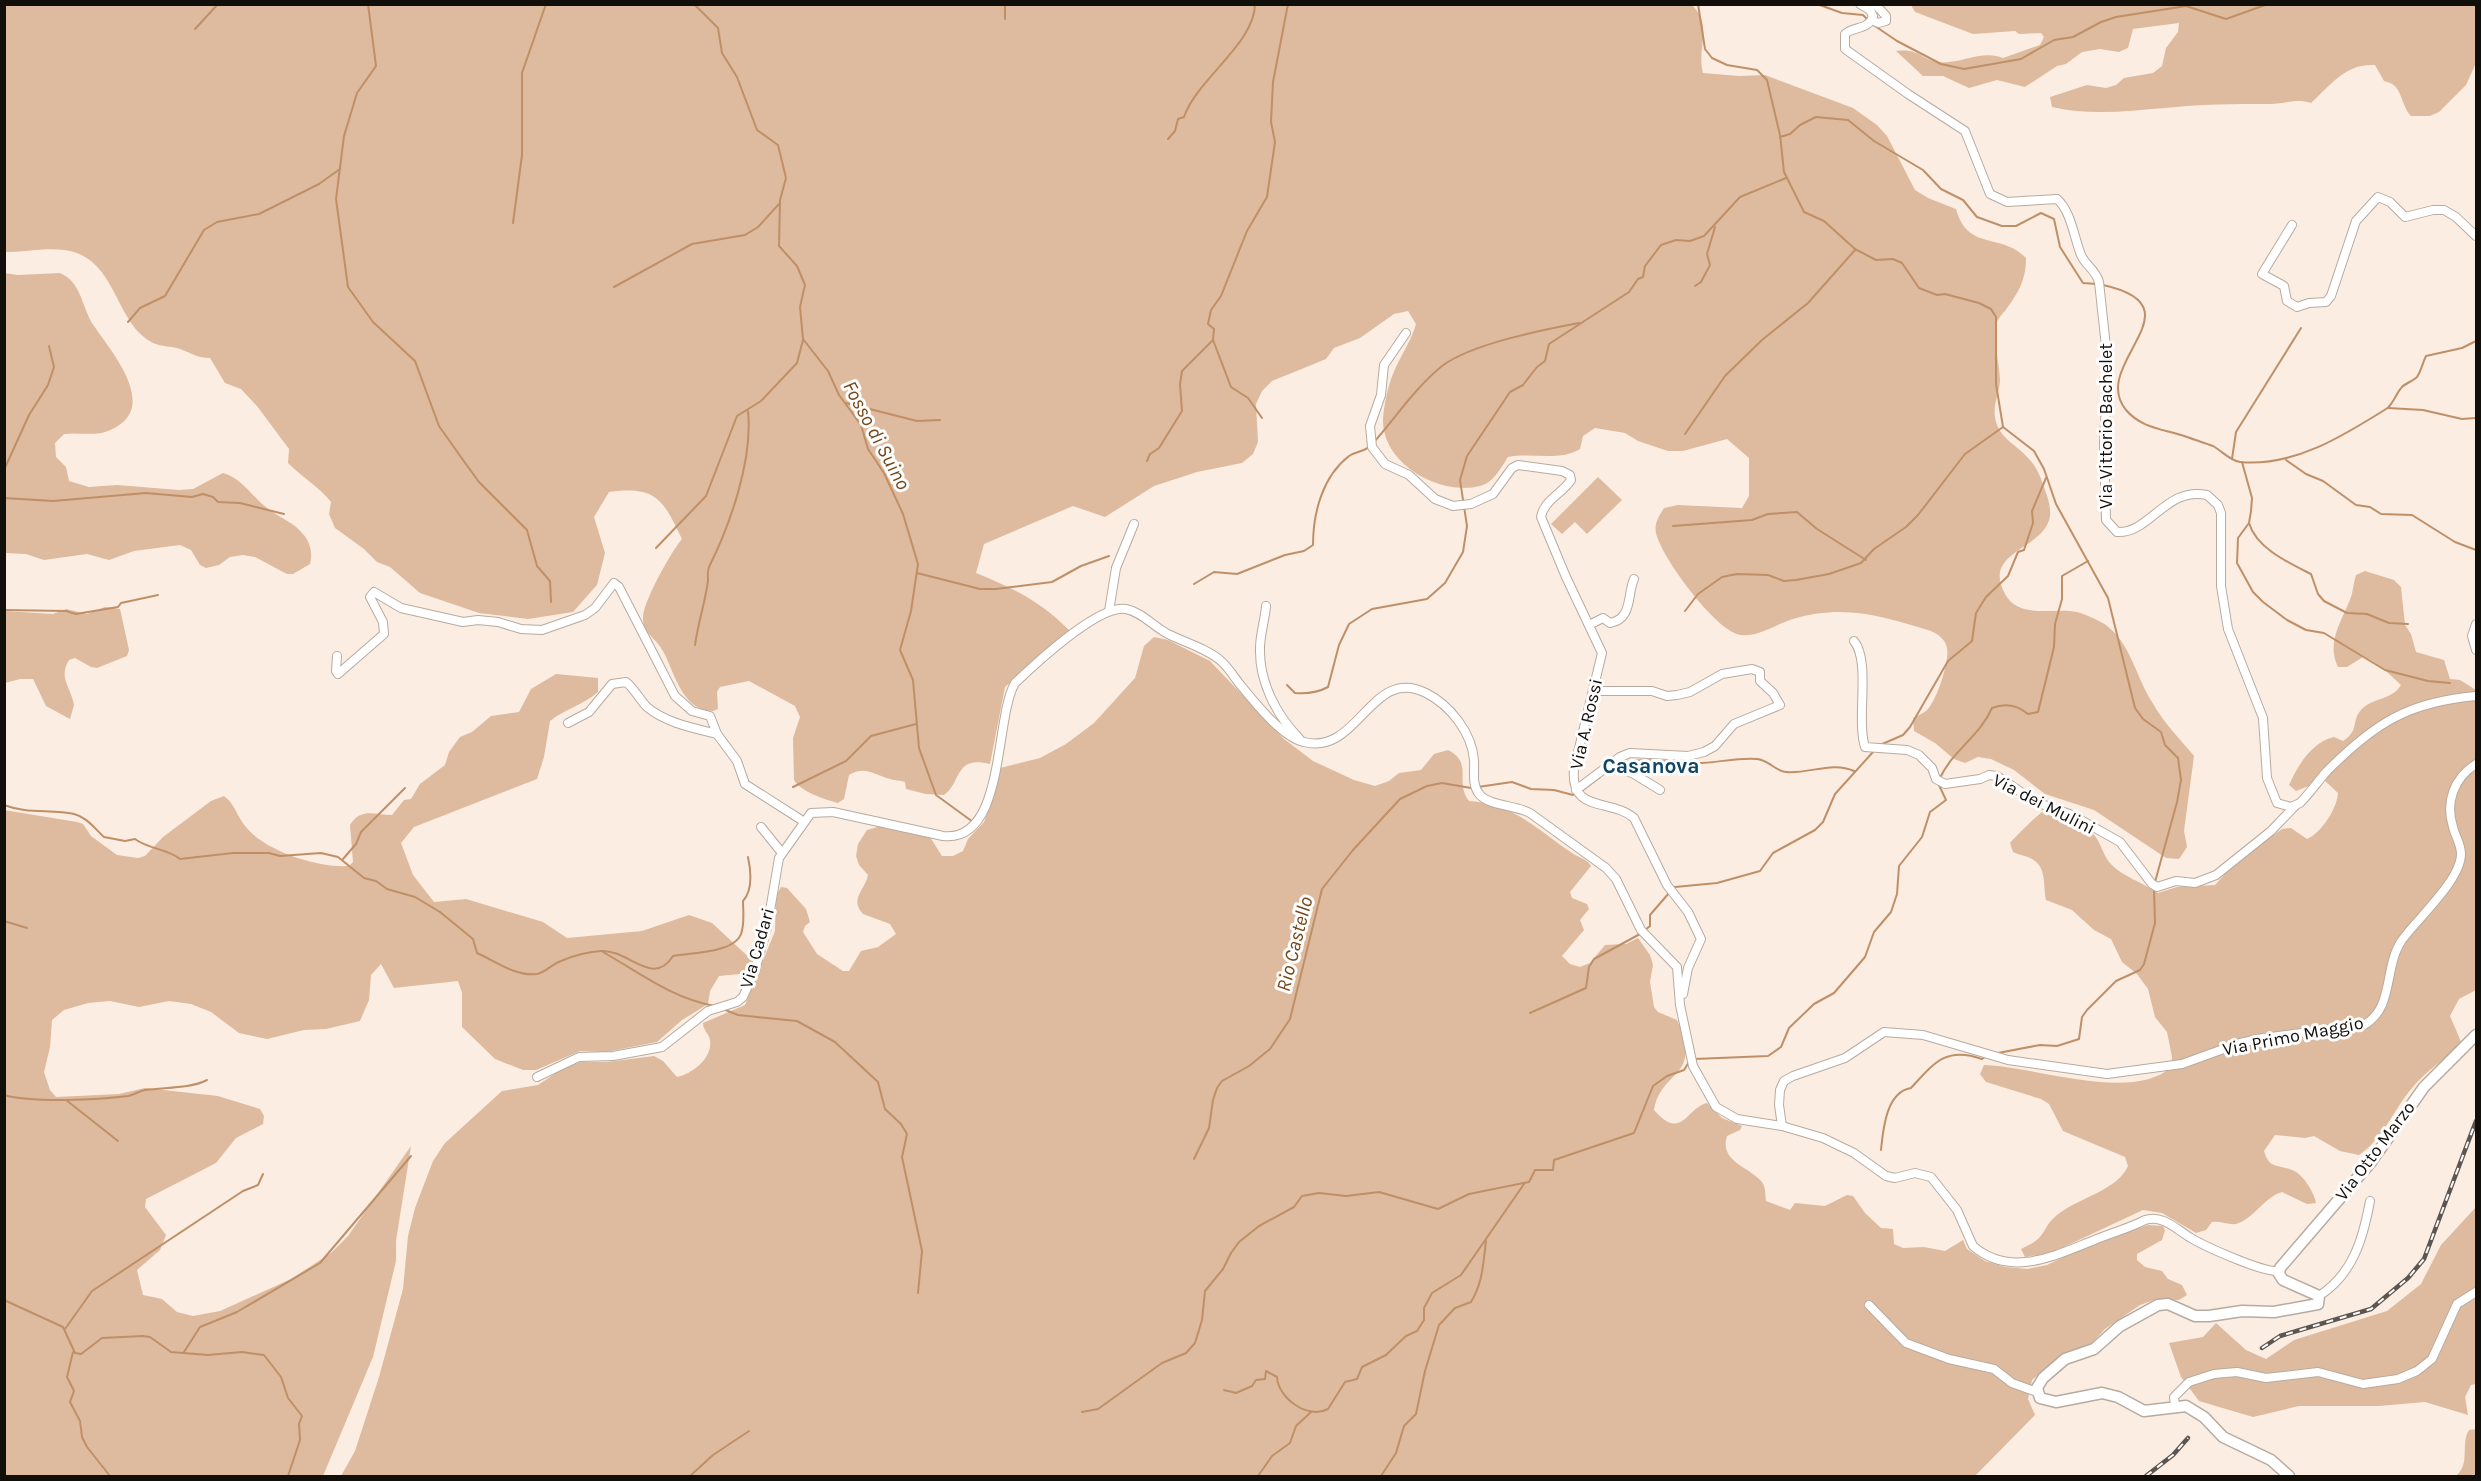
<svg xmlns="http://www.w3.org/2000/svg" width="2481" height="1481" font-family="Karla,sans-serif">
  <rect width="100%" height="100%" fill="#fbede2"/>
  <g fill="#debb9e">
    <path d="M4 5H1692C1714 27 1696 46 1703 73L1739 76 1765 75 1853 108 1877 125 1887 136 1915 190 1928 198 1956 209C1968 252 2001 232 2026 258 2026 281 2018 293 2005 311 2002 314 1998 319 1997 322 1992 336 2000 366 2000 381 1999 393 1993 405 1995 417 1998 438 2015 443 2028 458 2037 467 2041 478 2045 490 2048 498 2051 508 2050 516 2045 550 1981 551 2005 594 2019 620 2054 607 2077 612 2085 614 2098 620 2106 625 2131 644 2136 677 2152 702 2163 722 2180 739 2194 756L2184 831 2187 847 2179 859 2166 858 2094 810 2045 794 2014 770 1991 759 1978 757 1965 763 1954 759 1935 743 1914 731 1913 718C1917 716 1922 714 1926 711 1936 703 1950 661 1947 648 1945 639 1939 635 1931 631 1881 616 1845 604 1793 619 1776 624 1759 637 1741 635 1717 633 1661 557 1656 533 1654 523 1659 516 1664 508L1678 505 1742 508 1749 496V458L1727 439 1683 451H1668L1638 441 1625 433 1595 428 1583 436 1580 449C1559 462 1532 452 1508 457 1501 468 1493 483 1480 486 1440 496 1382 464 1383 419 1384 405 1388 386 1393 374 1400 356 1411 342 1416 324L1408 311 1394 314 1360 338 1334 348 1326 359 1272 381 1262 391 1256 404 1258 442 1253 454 1242 463 1197 472 1154 486 1105 517 1073 506 984 544 976 573C1015 589 1040 601 1070 631L1005 687 990 764C954 755 962 782 944 795L926 794 906 789 905 782C900 780 895 781 890 779 875 775 865 765 849 775L844 799 838 803C824 799 801 792 794 780L793 738 800 717 795 706 749 681 720 687 717 692 718 709 713 711C682 711 675 673 663 651 656 638 642 633 643 617 644 600 671 552 682 539 663 499 656 486 609 492L594 517 605 553 597 585 573 612 528 619 479 613 420 593 390 567 377 562 364 549 335 528 329 514 331 502C319 487 302 477 288 463L289 449 257 406 241 389 225 383 210 358C197 358 191 353 180 349 171 346 162 347 153 343 117 325 117 268 77 253 55 245 28 252 5 252Z"/>
    <path d="M1911 5H2476V63L2466 85 2439 112 2430 116H2411C2399 103 2404 85 2384 81L2375 65C2345 63 2330 86 2311 103 2296 98 2285 104 2270 104 2235 104 2200 104 2165 108 2127 111 2091 116 2052 107L2050 97 2087 85 2106 88 2116 85 2124 78 2153 73 2162 66 2166 48 2178 32 2179 23 2133 29 2128 48 2119 52 2100 49 2082 52 2066 64 2057 66 2025 87 1997 80 1969 88 1943 76H1923L1896 51C1919 48 1921 59 1937 62 1959 65 1982 49 2003 58L2040 45 2044 37 2041 33 2019 34 2015 31 1973 34 1915 12Z"/>
    <path d="M4 273 18 275 60 273C82 282 82 309 94 326 113 354 164 412 105 432 92 436 78 432 64 434L55 443 56 457 66 467 69 481 89 487 117 485 179 490 193 489 223 473C244 479 253 499 271 511 281 518 294 523 302 533 310 541 313 553 310 564L293 574H287L255 557 243 555 230 557 219 565 206 568 200 565 191 550 180 545 134 551 109 560 87 554 44 560 26 554 5 553Z"/>
    <path d="M1598 477 1622 500 1587 534 1575 522 1562 534 1551 524Z"/>
    <path d="M2365 571 2394 580 2401 587 2405 625 2411 634 2416 652 2444 660 2450 679 2460 680 2476 690V990L2459 999 2450 1016 2462 1044C2445 1059 2426 1071 2412 1088 2394 1109 2383 1139 2359 1155L2340 1151 2314 1136 2305 1138 2275 1135 2264 1151C2269 1169 2277 1164 2292 1170 2303 1174 2314 1192 2316 1203L2307 1204 2282 1192C2264 1197 2254 1219 2236 1224 2229 1225 2220 1221 2212 1222L2206 1230 2196 1233 2162 1213 2143 1210 2051 1253 2025 1257 2021 1249C2049 1237 2040 1229 2057 1215 2078 1198 2118 1190 2128 1166L2125 1157 2063 1131 2049 1104 2041 1099 1986 1082 1980 1074 1984 1065C2033 1066 2133 1103 2171 1067L2172 1057 2167 1032 2155 1017 2148 989 2137 974 2122 962 2111 939 2094 930 2072 910 2046 900C2043 886 2047 867 2032 859 2027 856 2019 855 2013 852L2010 843C2014 838 2039 813 2044 811 2060 817 2088 823 2097 839 2102 847 2104 856 2110 863 2121 876 2144 883 2158 893L2177 887 2215 885 2234 864 2282 829 2291 828 2307 839C2321 833 2337 809 2338 793L2324 780 2296 791 2289 785C2298 765 2312 742 2334 737L2343 741C2360 730 2351 721 2361 710 2373 697 2391 701 2401 685 2391 676 2376 660 2363 657L2347 667H2338C2325 640 2344 619 2352 594 2353 588 2354 582 2356 575Z"/>
    <path d="M105 607 120 609 129 650 127 656 97 668 91 667 75 658 69 660C58 678 71 687 74 705L70 719 46 706 33 679H20L5 683V611L53 614 66 609 87 614Z"/>
    <path d="M1154 637 1168 640 1210 661 1284 739 1313 761 1354 780 1375 786 1389 781 1399 773 1421 770 1434 754 1448 750C1474 763 1454 782 1469 801 1515 804 1536 829 1572 853 1579 858 1586 858 1591 866L1570 892 1572 898 1587 904 1589 909 1580 920 1584 930 1562 956 1570 964 1580 967 1590 963 1605 945 1626 944 1638 938 1650 955 1653 965 1650 982 1654 1007 1658 1012 1677 1020C1704 1078 1660 1070 1654 1110 1682 1142 1686 1108 1707 1103L1722 1118 1742 1126 1740 1130 1727 1136C1719 1162 1749 1166 1762 1182 1766 1188 1765 1194 1766 1201L1790 1210 1795 1203 1825 1206 1847 1195 1853 1196 1865 1213 1881 1228 1893 1229 1894 1244 1903 1248 1924 1247 1945 1251 1963 1240 1967 1249 1985 1261 2005 1267 2027 1269 2047 1265 2087 1246 2148 1225 2163 1226 2165 1230 2162 1240 2137 1254V1260L2145 1267 2162 1271 2168 1279 2182 1285 2187 1295 2179 1300 2157 1299 2140 1305 2105 1329 2088 1347 2062 1354 2032 1380 2028 1399 2035 1415 1975 1476H341L355 1451 379 1377 403 1289 408 1236 415 1208 433 1161 445 1143 502 1091 538 1085 562 1069 581 1062H607L654 1056 663 1061 677 1077C692 1074 713 1058 710 1040 709 1034 703 1030 703 1023L745 1005 775 931 776 896 781 887 787 888 806 909 810 922 805 926 803 932 817 954 843 971H849L861 951 878 947 896 934 890 924 863 914C849 898 865 891 868 875L859 865 856 856 858 844 867 830 881 826 930 837 942 856H953L963 851 968 839 984 822 990 806 996 769 1040 758 1066 744 1094 723 1135 678 1144 646Z"/>
    <path d="M556 674 598 678V692C583 705 565 709 550 721L544 757 537 779 414 827 401 843 413 875 434 902 466 899 543 922 567 938 642 931 689 915 712 923 754 962 740 974 719 976 710 991 708 1004 682 1020 657 1042 606 1052 580 1051 536 1070H523L495 1059 462 1027V993L458 981 394 988 381 964 371 975 369 1000 360 1021 326 1029 304 1030 267 1039 239 1033 211 1012 191 1004 169 1001 139 1007 110 1001 88 1003 64 1010 52 1020 50 1047 44 1072 50 1090 56 1097 119 1094 145 1088 218 1096 260 1109 264 1116 263 1124 236 1138 216 1163 146 1199 145 1207 166 1235 160 1250 137 1270 143 1295 162 1299 177 1312 193 1316 220 1311 291 1279 331 1253 348 1236 411 1146 396 1241V1261L373 1357 323 1476H5L4 810 77 822 83 824 91 836 117 855 138 858 145 856 163 837 211 801 224 796C235 804 237 817 246 827 265 851 318 868 349 866L353 862 350 825C361 807 375 815 392 815L404 800 411 799 420 784 445 765 449 752 460 737 472 732 491 716 519 712 531 689Z"/>
    <path d="M2476 1202V1384L2471 1385 2465 1397 2468 1415 2425 1402 2379 1406H2299L2253 1417 2199 1401 2181 1377 2169 1343 2203 1337 2216 1323 2246 1350 2266 1359 2294 1340 2387 1311 2421 1284 2441 1245 2476 1207Z"/>
    <path d="M2476 1429V1476H2456C2471 1463 2460 1444 2469 1430Z"/>
  </g>
  <g fill="none" stroke-linecap="round" stroke-linejoin="round">
    <g stroke="#bf9068" stroke-width="2">
      <path d="M368 4 376 66 357 93 344 136 336 199 348 287 373 322 415 361 439 426 463 460 479 482 527 530 537 566 550 581 551 602"/>
      <path d="M694 4 718 28 722 53 737 77 757 130 778 145 786 178 780 200 779 246 797 266 805 285 800 307 803 339 828 371 839 395 861 425 868 449 884 473 903 514 918 564 911 611 900 650 913 680 919 748 936 795 973 822"/>
      <path d="M1005 4V19"/>
      <path d="M1698 4 1705 49 1712 58 1727 65 1757 70 1767 80 1780 135 1784 172 1804 212 1824 221 1855 249 1876 260 1893 259 1902 263 1919 288 1937 295 1945 294 1979 303 1991 309 1996 317V384L2003 427 2034 451 2044 469 2056 504 2108 598 2135 708 2143 719 2161 732 2165 745 2178 758 2181 780 2177 802 2155 882"/>
      <path d="M1817 4 1842 13 1863 15 1868 20"/>
      <path d="M1872 24 1897 41 1941 64 1964 69 2021 59 2054 40 2073 37 2101 22 2116 17 2186 6 2226 19 2268 4"/>
      <path d="M195 29 218 4"/>
      <path d="M1780 137 1790 134 1800 125 1816 117 1848 120 1874 141 1923 170 1941 189 1963 200 1977 217 2002 226H2016L2041 213 2054 219 2060 247 2083 283 2097 284"/>
      <path d="M1168 139 1175 131 1178 119 1184 117C1197 79 1255 43 1255 4"/>
      <path d="M513 223 522 155V73L546 4"/>
      <path d="M2103 285C2203 307 2088 364 2126 410 2142 429 2165 429 2187 437 2195 440 2205 443 2213 446 2222 451 2229 460 2240 462 2294 467 2343 436 2386 409 2393 405 2396 393 2402 387 2406 383 2413 381 2417 377 2421 371 2423 362 2426 356L2462 348 2476 341"/>
      <path d="M1695 286 1701 282 1710 265 1707 254 1715 227"/>
      <path d="M614 287 692 244 745 235 758 227 779 204"/>
      <path d="M128 322 140 308 165 296 204 230 217 222 259 214 319 184 340 169"/>
      <path d="M1213 340 1231 387 1248 398 1262 418"/>
      <path d="M846 403 917 421 940 420"/>
      <path d="M2388 408 2423 410 2462 419 2476 418"/>
      <path d="M1685 434 1725 376 1762 340 1808 303 1855 250"/>
      <path d="M1374 442C1396 417 1416 387 1442 366 1471 344 1542 330 1579 323"/>
      <path d="M2232 459 2236 432 2301 328"/>
      <path d="M2286 460 2306 474 2323 481 2356 505 2370 507 2381 514 2412 515 2455 542 2476 550"/>
      <path d="M1147 461 1150 454 1159 448 1182 411 1180 384 1182 371 1213 340 1214 329 1208 324 1211 310 1221 296 1247 231 1267 197 1275 142 1271 122 1273 82 1288 4"/>
      <path d="M2242 462 2252 498 2251 511 2249 523 2238 538 2237 563 2253 592 2263 602 2287 620 2306 630 2324 633 2385 670 2428 681 2450 683"/>
      <path d="M4 470 29 415 48 385 54 367 49 346"/>
      <path d="M4 498 53 501 146 493 192 497 203 494 213 497 218 502 240 503 284 514"/>
      <path d="M2249 523C2256 548 2289 563 2311 574L2318 594 2324 601 2347 613 2367 614 2389 623 2408 624"/>
      <path d="M1673 526 1752 520 1768 514 1797 512 1817 529 1866 560"/>
      <path d="M656 548 706 496 737 416 761 401 797 363 803 340"/>
      <path d="M917 573 980 589H996L1052 582 1081 566 1109 556"/>
      <path d="M1194 584 1214 572 1237 574 1285 555 1304 551 1313 545C1313 512 1323 476 1349 456 1356 451 1364 452 1370 446"/>
      <path d="M4 610 66 611 76 614 118 607 121 603 158 595"/>
      <path d="M1685 611 1698 594 1722 577 1737 574 1768 575 1784 581 1796 580 1829 574 1861 563 1874 549 1906 527 1918 515 1965 454 2003 427"/>
      <path d="M695 645C698 623 705 603 708 581 708 576 707 572 709 567 730 525 753 460 748 411"/>
      <path d="M1287 685 1295 693C1307 694 1317 693 1328 687L1339 645 1349 624 1372 609 1427 599 1445 583 1463 552 1467 526 1460 480 1467 456 1510 392 1523 385 1537 367 1545 361 1549 344 1629 292 1638 279 1643 277 1645 266 1661 245 1676 240 1690 241 1704 236 1740 197 1786 178"/>
      <path d="M1880 745 1903 735 1910 727 1948 661 1972 641 1976 613 1986 597 2008 576 2018 552 2024 550 2033 523 2032 511 2046 478"/>
      <path d="M1619 764C1644 756 1667 763 1693 763 1714 764 1736 757 1757 759 1769 760 1775 771 1786 772 1810 774 1832 761 1854 771"/>
      <path d="M1940 778C1953 750 1980 736 1992 708 2005 703 2017 705 2028 714L2038 712 2054 647 2055 624 2062 599V576L2088 561"/>
      <path d="M793 787 846 761 871 736 916 724"/>
      <path d="M1583 790 1600 777"/>
      <path d="M4 805C27 814 52 809 74 814 87 817 95 829 104 837L125 841 135 839C148 849 168 849 180 859L233 853H269L280 856 321 853 338 857 364 878 376 881 387 889 415 897 440 912 473 939 477 953C495 961 516 977 537 974 546 972 552 964 561 961 572 956 589 952 601 951 628 949 653 988 673 956 690 953 734 953 741 934 745 923 743 911 743 901 753 890 751 871 748 857"/>
      <path d="M343 859 356 844 361 832 405 788"/>
      <path d="M1675 887 1717 883 1760 871 1773 853 1815 830 1823 822 1835 794 1873 752"/>
      <path d="M4 921 27 928"/>
      <path d="M1644 931 1650 926V915L1669 893"/>
      <path d="M603 952C640 973 673 999 715 1006"/>
      <path d="M723 1009 738 1015 797 1021 835 1042 878 1082 885 1109 901 1124 907 1134 902 1157 922 1251 918 1293"/>
      <path d="M1530 1013 1586 988 1589 967 1594 959 1640 934"/>
      <path d="M1998 1053 2040 1045 2057 1046 2079 1039 2082 1017 2087 1010 2116 981 2140 970 2144 964 2155 923 2154 888"/>
      <path d="M1694 1059 1768 1056 1781 1047 1789 1028 1814 1004 1834 993 1865 957 1874 932 1891 912 1897 894 1899 866 1922 837 1930 812 1946 800 1938 783"/>
      <path d="M4 1095C32 1103 99 1100 128 1096 134 1095 139 1091 145 1090 166 1087 189 1089 207 1080"/>
      <path d="M66 1100 118 1141"/>
      <path d="M1881 1150C1883 1130 1886 1092 1911 1088 1934 1063 1946 1046 1982 1059L1986 1056"/>
      <path d="M1194 1159 1209 1128 1213 1100 1217 1088 1222 1081 1249 1066 1270 1049 1290 1019 1322 889 1353 850 1400 799 1427 786 1442 783 1471 788 1512 782 1531 789 1554 790 1573 795"/>
      <path d="M4 1300 63 1327 75 1353 81 1354 102 1338 143 1336 150 1337 171 1352 208 1355 242 1352 264 1355 281 1377 288 1398 302 1416 299 1424 300 1440 288 1476"/>
      <path d="M65 1329 92 1291 243 1191 258 1185 263 1174"/>
      <path d="M73 1352 67 1377 74 1391 70 1402 80 1421 82 1437 87 1447 110 1476"/>
      <path d="M184 1352 200 1327 237 1312 320 1263 411 1156"/>
      <path d="M1224 1390 1236 1393 1252 1386 1256 1380 1265 1379 1266 1371 1277 1377C1278 1398 1308 1420 1328 1409L1345 1382 1357 1379 1362 1367 1386 1355 1406 1336 1417 1331 1424 1320V1308L1432 1293 1461 1275 1524 1184"/>
      <path d="M1082 1412 1098 1409 1162 1363 1186 1353 1195 1343 1202 1320 1205 1291 1223 1269 1231 1253 1239 1242 1259 1226 1294 1207 1302 1196 1319 1193 1346 1196 1379 1192 1438 1209 1469 1194 1529 1182 1535 1170H1553L1554 1160 1634 1133 1653 1086 1667 1076 1684 1070 1689 1062"/>
      <path d="M690 1476 713 1455 749 1431"/>
      <path d="M1258 1476 1272 1456 1290 1443 1296 1426 1311 1412"/>
      <path d="M1381 1476 1396 1453 1404 1426 1416 1414 1425 1371 1439 1325 1455 1308 1471 1302C1483 1282 1483 1264 1486 1241"/>
    </g>
    <defs>
      <g id="minor">
        <path d="M1860 4 1870 10 1873 16C1869 30 1854 26 1845 34V49L1908 94 1965 131 1990 194 2007 202 2057 199C2071 211 2074 237 2081 255 2085 265 2096 270 2099 282L2108 365 2104 442 2106 520 2117 532C2150 534 2166 486 2207 495L2218 505 2221 513V586L2228 629 2263 718 2267 778 2277 803 2291 807 2300 803C2310 793 2318 781 2327 771 2375 723 2408 702 2476 696"/>
        <path d="M1872 20 1878 23 1886 21V16L1875 4"/>
        <path d="M2292 225 2262 274 2284 286 2287 301 2297 307 2309 303 2326 302 2331 296 2356 221 2378 197 2390 202 2405 217 2433 210H2444L2456 217 2476 236"/>
        <path d="M1406 333 1384 365 1381 395 1370 426 1372 447 1385 464 1409 475 1435 499 1453 506 1471 504 1493 494 1512 468 1518 465 1562 471 1570 475 1571 480C1562 494 1544 500 1541 517L1566 577 1602 653 1574 769C1570 814 1611 798 1634 818L1667 885 1688 912 1701 939 1688 968 1683 994"/>
        <path d="M1266 606C1265 620 1260 634 1260 648 1259 681 1276 715 1299 738"/>
        <path d="M1109 611 1116 568 1134 524"/>
        <path d="M2476 624 2472 636 2476 650"/>
        <path d="M1589 625 1603 618 1610 623C1633 619 1627 594 1634 579"/>
        <path d="M1854 641C1871 662 1856 719 1865 747L1907 750 1919 755 1932 768 1936 779 1945 784 1980 779 1989 775 1997 776 2036 802 2072 815 2120 842 2152 884 2157 887 2176 881 2195 883 2216 875 2271 831 2295 806"/>
        <path d="M337 656 336 671 338 674 384 634 383 622 370 597 374 592 401 608 463 622 478 620 498 622 521 629 542 630 585 615 595 608 614 583 619 587 675 696 692 711 710 716 717 734"/>
        <path d="M568 723 589 712 612 684 626 682C634 688 639 699 647 707 666 723 693 728 717 734L737 761 745 784 803 821"/>
        <path d="M1610 764 1634 774 1660 790"/>
        <path d="M1576 790 1620 757 1630 753 1688 756 1704 752 1715 746 1734 724 1780 705 1773 693 1760 681V672L1752 669 1722 674 1690 692 1677 695 1667 696 1652 691H1593"/>
        <path d="M761 827 782 853"/>
        <path d="M537 1077 579 1057 613 1056 662 1047 708 1011 737 1002 743 997 755 970 767 928 779 858 811 813 833 812 943 836C1006 843 994 719 1015 683 1035 664 1099 604 1126 609 1142 612 1154 627 1168 634 1184 642 1208 649 1221 661 1227 666 1233 675 1238 682 1252 699 1281 737 1304 742 1359 756 1371 665 1426 693 1450 705 1472 733 1474 760 1475 771 1471 785 1480 795 1490 806 1516 805 1530 813L1606 868 1616 879 1641 930 1677 967 1680 1005 1693 1066 1716 1107 1737 1119 1782 1126 1823 1138 1854 1153 1886 1176 1895 1178 1915 1173 1931 1177 1957 1210 1973 1246C2010 1278 2054 1256 2092 1241 2110 1233 2128 1229 2145 1220 2163 1214 2177 1230 2191 1238 2206 1247 2264 1273 2279 1271"/>
        <path d="M1782 1126 1779 1105 1780 1090 1784 1081 1793 1076 1845 1058 1884 1032 1923 1035 2008 1060 2107 1074 2182 1064 2240 1043 2263 1038 2364 1025C2395 1007 2383 968 2402 940 2417 919 2461 880 2461 854 2461 844 2455 836 2453 827 2445 802 2454 778 2476 764"/>
        <path d="M2319 1296C2353 1274 2363 1239 2370 1201"/>
        <path d="M1869 1305 1906 1343 1949 1359 1994 1369 2012 1383 2037 1392"/>
        <path d="M2175 1406 2174 1397 2189 1382 2214 1374 2237 1372 2266 1378 2318 1372 2363 1384 2398 1379 2417 1371 2432 1359 2457 1304 2476 1292"/>
      </g>
      <path id="secondary" d="M2289 1476 2271 1460 2223 1437 2204 1417 2186 1406 2144 1411 2118 1397 2102 1393 2056 1402 2040 1398 2037 1388 2043 1378 2065 1359 2094 1349 2120 1326 2158 1305 2168 1304 2195 1316H2209L2242 1311 2274 1312 2318 1304 2319 1296 2283 1280 2279 1274 2280 1268 2371 1162 2424 1087 2476 1035"/>
    </defs>
    <use href="#minor" stroke="#b7aba0" stroke-width="10"/>
    <use href="#secondary" stroke="#b7aba0" stroke-width="13"/>
    <use href="#minor" stroke="#fff" stroke-width="8"/>
    <use href="#secondary" stroke="#fff" stroke-width="10"/>
    <defs>
      <g id="rail">
        <path d="M2262 1348 2280 1336 2371 1309 2408 1278 2424 1259 2476 1121"/>
        <path d="M2146 1476 2173 1455 2188 1438"/>
      </g>
    </defs>
    <use href="#rail" stroke="#5d5650" stroke-width="4.5"/>
    <use href="#rail" stroke="#fdfdfd" stroke-width="2" stroke-dasharray="7" stroke-linecap="butt"/>
  </g>
  <g text-anchor="middle" stroke-width="6" stroke-linejoin="round" paint-order="stroke">
    <g font-size="18" fill="#120e0a" stroke="#fdfdfd">
      <text transform="translate(2106 426) rotate(-90)" y="6">Via Vittorio Bachelet</text>
      <text transform="translate(1586 724) rotate(-77)" y="6">Via A. Rossi</text>
      <text transform="translate(2044 804) rotate(27)" y="6">Via dei Mulini</text>
      <text transform="translate(757 948) rotate(-74)" y="6">Via Cadari</text>
      <text transform="translate(2293 1036) rotate(-11)" y="6">Via Primo Maggio</text>
      <text transform="translate(2375 1151) rotate(-53)" y="6">Via Otto Marzo</text>
    </g>
    <g font-size="20" font-style="italic" fill="#754718" stroke="#fdfdfd">
      <text transform="translate(877 435) rotate(62)" y="7">Fosso di Suino</text>
      <text transform="translate(1294 944) rotate(-76)" y="7">Rio Castello</text>
    </g>
    <g font-size="21" font-weight="bold" fill="#0f4567" stroke="#fdfdfd">
      <text x="1651" y="773">Casanova</text>
    </g>
  </g>
  <rect width="2481" height="1481" fill="none" stroke="#120e0a" stroke-width="12"/>
</svg>
